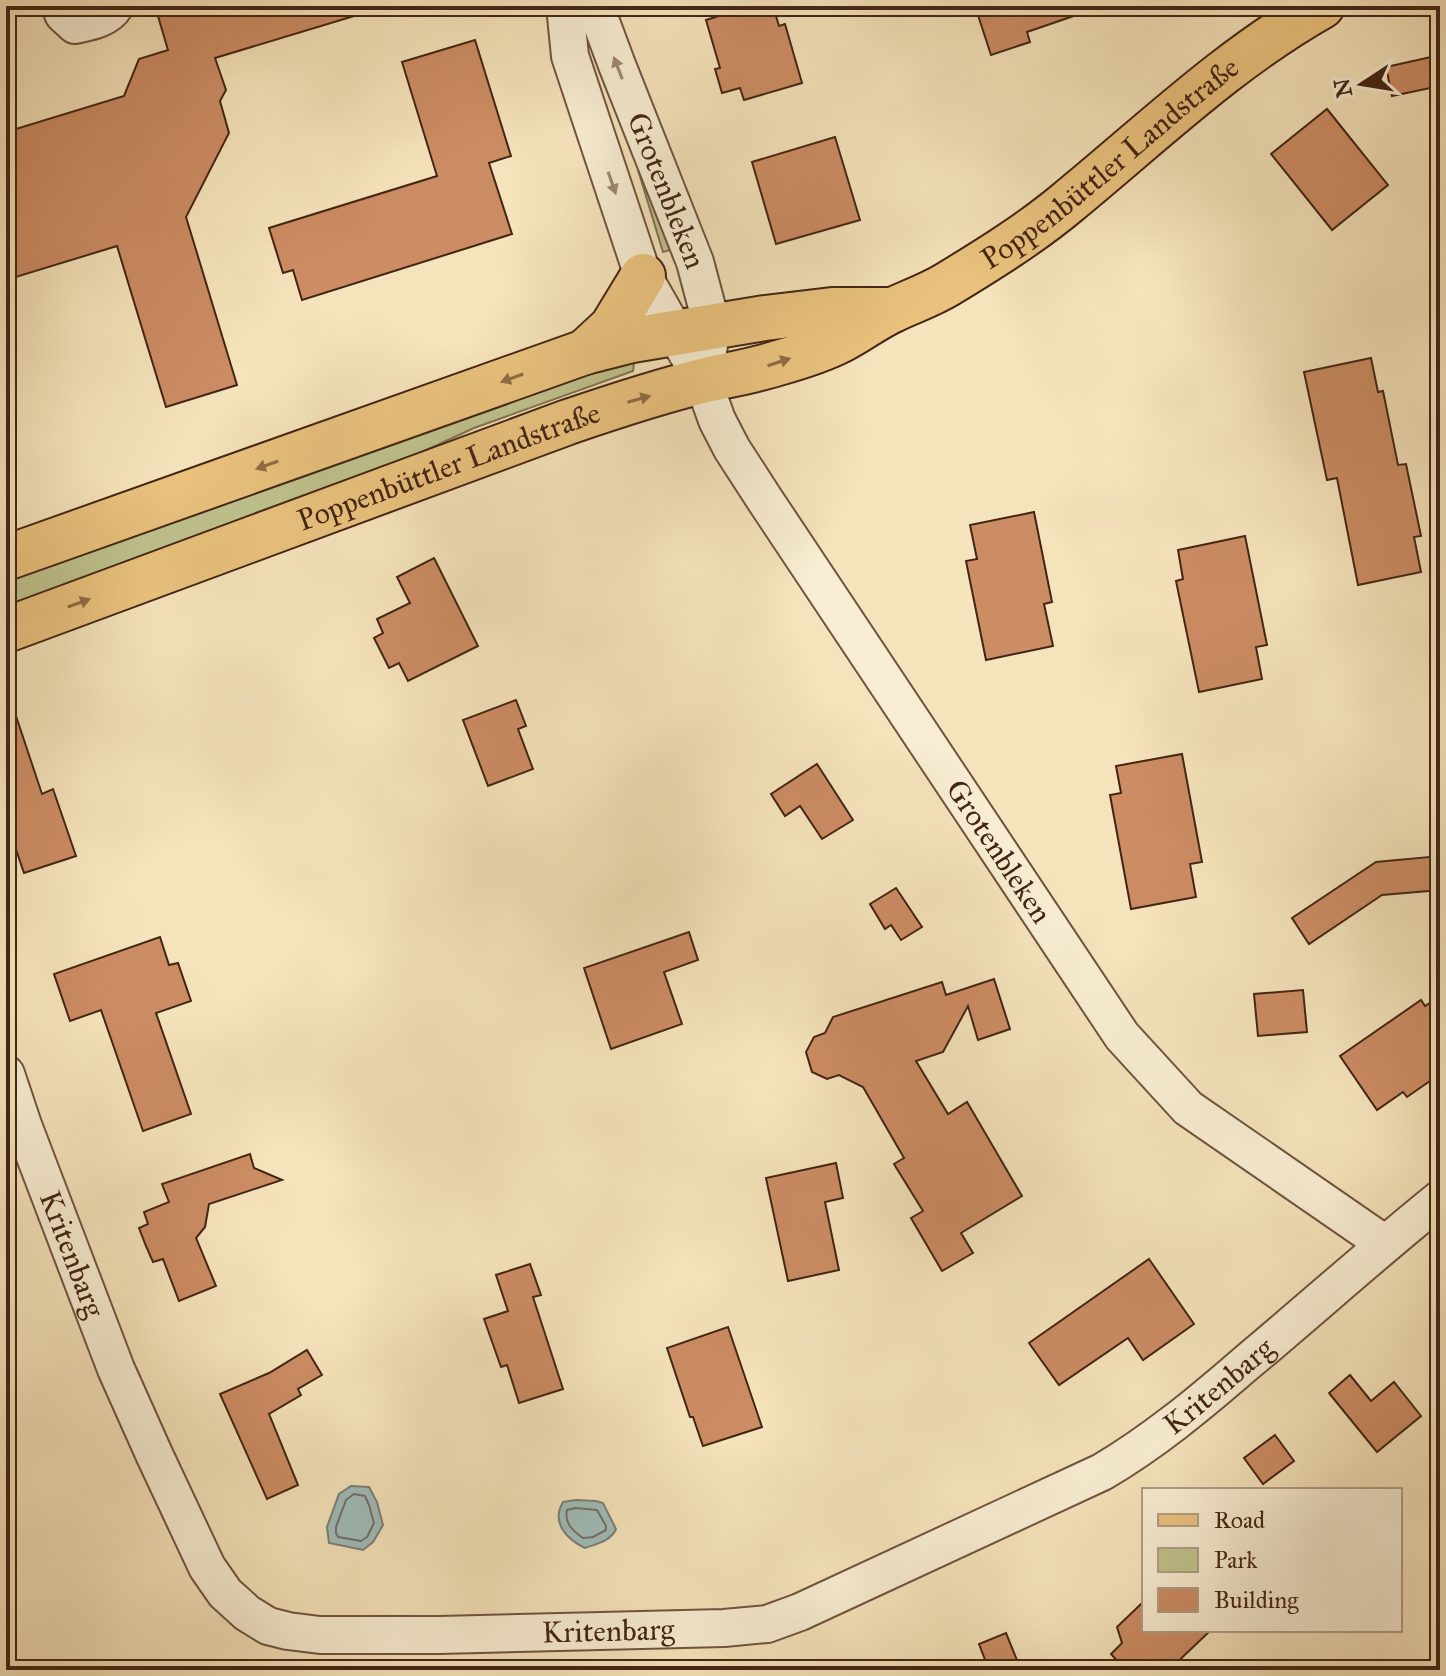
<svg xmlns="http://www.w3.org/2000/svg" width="1446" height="1676" font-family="'IM FELL Great Primer',serif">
  <rect width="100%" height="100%" fill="#f5e3bb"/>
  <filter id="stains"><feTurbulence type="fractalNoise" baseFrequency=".0025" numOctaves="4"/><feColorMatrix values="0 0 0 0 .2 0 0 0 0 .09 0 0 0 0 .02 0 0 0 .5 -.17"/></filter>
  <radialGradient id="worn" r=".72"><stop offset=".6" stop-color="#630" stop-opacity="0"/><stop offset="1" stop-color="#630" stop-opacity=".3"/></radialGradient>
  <g fill="#bfc38e" stroke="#817452" stroke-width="2">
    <path d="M646 165 677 248 663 252 638 170Z"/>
    <path d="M631 359 634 363 633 371 474 428 361 480 6 611V573Z"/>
  </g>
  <g fill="#9fbcb9" stroke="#7a8077" stroke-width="2">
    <path d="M351 1486 369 1487 377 1502 383 1525 373 1542 363 1550 329 1543 327 1527 339 1494Z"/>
    <path d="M576 1500 596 1501 603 1503 616 1529C611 1541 596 1544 585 1548 566 1539 551 1522 563 1502Z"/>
  </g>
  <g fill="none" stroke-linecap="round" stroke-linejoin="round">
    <g stroke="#717067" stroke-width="2">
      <path d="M354 1494 365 1496 369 1505 374 1523 367 1537 361 1541 338 1537 336 1533V1527L346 1500Z"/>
      <path d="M576 1508 597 1510 606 1526V1530L593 1537 583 1538C573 1531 564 1523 567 1510Z"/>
    </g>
  </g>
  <g fill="#cc8c64" stroke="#432515" stroke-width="2">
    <path d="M155 6H363L364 13 215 58 226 90 220 101 229 133 186 217 237 385 166 407 117 246 6 280V132L124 96 139 59 168 50Z"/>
    <path d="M719 6H773L779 26 785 24 802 83 744 100 740 88 722 93 715 69 720 68 706 20 722 15Z"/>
    <path d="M975 6H1090L1091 10 1027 32 1030 42 991 55Z"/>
    <path d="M475 40 511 156 489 163 512 234 302 300 293 270 283 273 269 228 437 176 402 62Z"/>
    <path d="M1440 55V86L1392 96 1386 67Z"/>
    <path d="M1327 109 1388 185 1332 230 1271 154Z"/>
    <path d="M835 137 860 220 776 244 752 162Z"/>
    <path d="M1371 358 1378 392 1383 391 1398 465 1406 464 1421 536 1414 537 1421 572 1358 585 1337 478 1327 480 1304 372Z"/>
    <path d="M1034 512 1052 602 1044 604 1053 646 986 660 966 561 977 559 970 525Z"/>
    <path d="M1245 536 1267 645 1256 647 1262 679 1199 692 1176 581 1183 579 1178 550Z"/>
    <path d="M434 558 478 646 408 681 399 663 389 668 374 638 383 633 377 619 410 603 397 577Z"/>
    <path d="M516 700 526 726 518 729 533 769 488 786 463 720Z"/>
    <path d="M11 701 42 794 53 789 76 856 24 873 6 820V702Z"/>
    <path d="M1182 754 1202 862 1190 864 1196 897 1131 909 1110 795 1121 793 1116 766Z"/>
    <path d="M817 764 853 820 822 839 800 806 785 816 771 794Z"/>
    <path d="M1440 856V890L1382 895 1309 944 1292 918 1376 862Z"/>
    <path d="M896 888 922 927 901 940 891 925 885 929 870 904Z"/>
    <path d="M689 932 698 960 664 972 682 1024 611 1049 584 968Z"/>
    <path d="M160 937 169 965 178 963 191 1001 156 1013 191 1114 143 1131 101 1010 70 1021 54 974Z"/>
    <path d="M994 979 1010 1029 978 1040 968 1006 943 1052 916 1061 948 1114 967 1102 1022 1196 961 1233 973 1253 942 1271 911 1218 923 1211 894 1164 904 1158 863 1087 839 1075 827 1079 812 1072 806 1052 814 1037 825 1033 833 1017 942 982 946 995Z"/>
    <path d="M1303 990 1307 1032 1258 1036 1254 994Z"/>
    <path d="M1440 996V1074L1407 1097 1403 1092 1377 1110 1340 1056 1421 1000 1425 1006Z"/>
    <path d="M250 1154 254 1168 282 1180 209 1204 205 1227 196 1238 216 1286 179 1301 163 1259 153 1262 146 1246 139 1228 148 1224 144 1212 169 1202 162 1184Z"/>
    <path d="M836 1163 843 1198 825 1202 839 1270 788 1281 766 1178Z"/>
    <path d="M1149 1259 1194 1324 1143 1360 1128 1338 1059 1385 1029 1343Z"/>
    <path d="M530 1264 541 1295 533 1297 563 1389 519 1403 507 1365 501 1367 484 1319 508 1311 496 1275Z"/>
    <path d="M728 1327 762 1427 703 1446 693 1417H690L667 1348Z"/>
    <path d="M307 1350 322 1375 298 1389 301 1395 269 1414 298 1485 267 1499 220 1394 269 1373Z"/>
    <path d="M1350 1375 1371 1401 1394 1382 1421 1416 1377 1452 1329 1393Z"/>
    <path d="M1275 1435 1294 1461 1263 1484 1244 1458Z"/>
    <path d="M1144 1601V1630H1211L1169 1670H1125L1111 1654 1122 1643 1117 1627Z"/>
    <path d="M1006 1633 1021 1670H989L979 1644Z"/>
  </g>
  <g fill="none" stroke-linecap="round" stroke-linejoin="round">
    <defs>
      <g id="minor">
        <path d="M61 6 63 14 75 25C89 22 107 19 115 6"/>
        <path id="s1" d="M565 6 570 56 643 276 703 381 717 420 732 449 765 500 1122 1036 1188 1108 1385 1244"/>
        <path id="s2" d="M595 6 617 65 695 262 712 326 708 351"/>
        <path id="s3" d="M6 1074 23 1125 116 1369 154 1454 207 1567 225 1593 247 1613 268 1626 288 1631 320 1635H439L724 1628 767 1624 800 1612 1102 1472C1153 1442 1199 1404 1244 1365 1310 1310 1373 1253 1440 1199"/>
      </g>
      <g id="major">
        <path d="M585 352 612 327 643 276"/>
        <path d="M6 558 585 352 632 340 765 318 832 310H892"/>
        <path id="s4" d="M6 630 568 422C612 407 657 392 702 381 727 375 753 371 778 363 799 357 822 350 841 340 859 331 875 318 893 310 912 301 930 295 948 284 989 259 1031 233 1068 202 1151 134 1228 59 1322 6"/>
      </g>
    </defs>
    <use href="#minor" stroke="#70543e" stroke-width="40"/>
    <use href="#major" stroke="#432515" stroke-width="48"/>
    <use href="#minor" stroke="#f8edd3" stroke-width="36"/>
    <use href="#major" stroke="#eac27e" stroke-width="44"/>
  </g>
  <defs><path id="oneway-solid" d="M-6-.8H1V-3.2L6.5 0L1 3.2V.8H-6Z" transform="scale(2)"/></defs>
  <g fill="#9e8974">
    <use href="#oneway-solid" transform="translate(618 68) rotate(-111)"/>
    <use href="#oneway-solid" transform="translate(612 183) rotate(71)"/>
  </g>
  <g fill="#8e6c44">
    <use href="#oneway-solid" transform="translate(779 362) rotate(-18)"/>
    <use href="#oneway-solid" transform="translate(512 378) rotate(160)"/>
    <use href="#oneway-solid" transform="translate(639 399) rotate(-16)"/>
    <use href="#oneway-solid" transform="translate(267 465) rotate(160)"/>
    <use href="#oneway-solid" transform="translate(79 603) rotate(-20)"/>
  </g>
  <g text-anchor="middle" stroke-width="8" stroke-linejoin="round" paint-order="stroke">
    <g font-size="30" fill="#432515" stroke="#f8edd3">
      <text dy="10" stroke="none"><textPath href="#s4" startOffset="1208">Poppenbüttler Landstraße</textPath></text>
      <text dy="10" stroke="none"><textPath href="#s2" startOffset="198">Grotenbleken</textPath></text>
      <text dy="10" stroke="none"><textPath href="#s4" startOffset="472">Poppenbüttler Landstraße</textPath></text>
      <text dy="10" stroke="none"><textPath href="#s1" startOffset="960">Grotenbleken</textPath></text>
      <text dy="10" stroke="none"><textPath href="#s3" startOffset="192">Kritenbarg</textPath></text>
      <text dy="10" stroke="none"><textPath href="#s3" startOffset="1632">Kritenbarg</textPath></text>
      <text dy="10" stroke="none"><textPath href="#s3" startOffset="960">Kritenbarg</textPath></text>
    </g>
  </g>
  <rect width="1446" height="1676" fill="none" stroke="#f5e3bb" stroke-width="32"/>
  <rect x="8" y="8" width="1430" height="1660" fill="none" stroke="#432515" stroke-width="4"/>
  <rect x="16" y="16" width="1414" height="1644" fill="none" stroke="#432515" stroke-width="2"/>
  <rect x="1142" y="1488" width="260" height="144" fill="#f8edd3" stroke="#b09d87" stroke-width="2"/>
  <rect x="1158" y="1514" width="40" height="12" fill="#eac27e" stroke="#b09d87" stroke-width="2"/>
  <text x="1214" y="1528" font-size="24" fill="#432515">Road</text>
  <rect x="1158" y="1548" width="40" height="24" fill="#bfc38e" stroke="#b09d87" stroke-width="2"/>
  <text x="1214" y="1568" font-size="24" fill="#432515">Park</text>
  <rect x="1158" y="1588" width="40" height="24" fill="#cc8c64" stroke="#b09d87" stroke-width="2"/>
  <text x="1214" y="1608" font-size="24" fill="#432515">Building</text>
  <g transform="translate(1362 84) rotate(258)" stroke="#f8edd3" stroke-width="6" paint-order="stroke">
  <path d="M0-6L14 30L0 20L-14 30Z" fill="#432515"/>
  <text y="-12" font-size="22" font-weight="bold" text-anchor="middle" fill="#432515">N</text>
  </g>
  <rect width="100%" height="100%" filter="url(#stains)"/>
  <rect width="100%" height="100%" fill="url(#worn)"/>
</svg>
